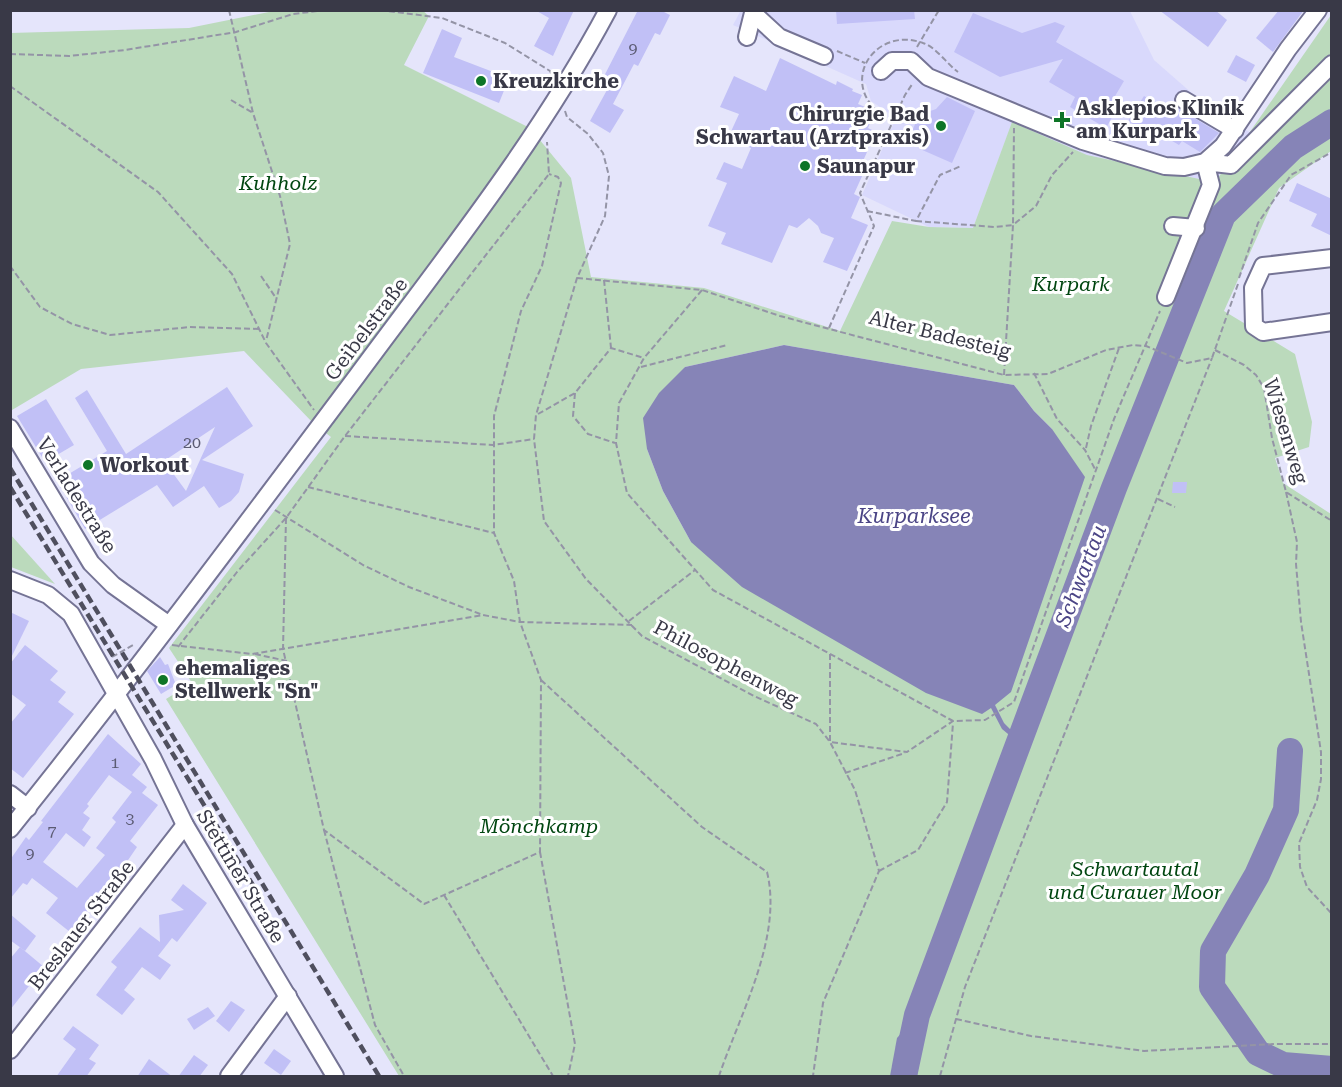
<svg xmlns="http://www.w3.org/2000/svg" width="1342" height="1087" font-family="'Roboto Serif',serif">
  <rect width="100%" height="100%" fill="#e5e5fb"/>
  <path fill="#d9d9fc" d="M741 10 1130 11 1154 60 1210 109 1251 133 1218 178 1204 180 1087 155 1012 123 973 228 929 227 862 195 896 118 871 101 866 84 733 25Z"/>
  <g fill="#bbdabc" fill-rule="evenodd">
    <path d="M274 11H423L429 16 404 65 530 128 571 178 591 277 704 288 840 331 892 221 929 227 973 228 1012 122 1087 155 1204 180 1218 178 1331 15V151L1279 188 1224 311 1295 354 1312 422 1309 447 1275 458 1283 483 1331 514V1076H399L166 699 192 683 169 648 331 437 313 423 244 351 81 369 12 410 10 407V33L189 28ZM784 345 1014 385 1034 411 1052 429 691 542 663 491 647 449 685 367Z"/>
    <path d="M10 534 55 584 11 567Z"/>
  </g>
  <g fill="#8684b7">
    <path d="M784 345 1014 385 1034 411 1052 429 1085 477 1011 692 995 705 1004 723 1020 739 1019 743 1002 729 991 708 982 714 926 693 742 587 691 542 663 491 647 449 643 418 659 393 685 367Z"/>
    <path d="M917 1015 920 1046 917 1076H890L897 1038Z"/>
    <path d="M1258 1053 1331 1057V1076L1273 1069Z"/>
  </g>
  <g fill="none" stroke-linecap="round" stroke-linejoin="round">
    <g stroke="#8684b7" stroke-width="26">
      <path d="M1290 751 1286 810 1257 875 1213 951 1212 987 1258 1053 1283 1065 1332 1069"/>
      <path d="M904 1076 917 1015 1114 488 1223 215 1293 147 1332 122"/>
    </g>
  </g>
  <g fill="#c1c0f6" fill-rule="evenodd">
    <path d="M535 10H574L553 56 534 46 549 18Z"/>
    <path d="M638 10H660L670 15 660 35 655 33 638 66 634 64 613 104 624 110 610 133 590 121 607 90 599 86Z"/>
    <path d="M836 10H914L915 19 837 24Z"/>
    <path d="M1159 10H1215L1227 20 1208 47Z"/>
    <path d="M1279 10H1304L1273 52 1256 38Z"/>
    <path d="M973 13 1022 33 1055 22 1065 26 1056 42 1124 81 1108 108 1115 112 1106 128 1070 107 1075 97 1049 82 1063 59 1000 77 954 52Z"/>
    <path d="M442 29 462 38 454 57 509 78 499 103 423 73Z"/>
    <path d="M1236 55 1255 65 1246 82 1227 72Z"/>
    <path d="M780 58 836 85 837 81 853 89 852 91 862 95 858 104 875 111 868 128 876 132 863 161 868 163 854 194 860 197 851 218 868 225 847 271 823 262 834 238 821 233 818 226 809 218 797 228 789 225 772 263 721 244 726 233 708 226 727 183 716 179 724 162 742 169 751 148 728 138 739 114 720 107 734 76 766 91Z"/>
    <path d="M1144 96 1168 111 1171 104 1219 133 1200 152 1182 141 1179 145 1155 131 1152 136 1128 121Z"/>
    <path d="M947 97 975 111 952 163 920 149 922 144 910 136 919 115 936 109Z"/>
    <path d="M1297 183 1332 199V236L1311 226 1317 214 1289 201Z"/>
    <path d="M227 387 253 426 202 460 244 474 239 492 231 501 219 508 204 486 173 507 157 485 85 529 57 481 107 451 75 398 87 390 126 454ZM215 427 200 460 186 491 164 461Z"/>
    <path d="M46 399 74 445 45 462 17 416Z"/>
    <path d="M1173 482H1187L1186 493H1172Z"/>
    <path d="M10 612 29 621 10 660Z"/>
    <path d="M25 645 58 671 50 680 66 692 58 702 74 714 23 778 10 768V724L26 705 10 693V664Z"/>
    <path d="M160 657 165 665 168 664 176 685 161 694 147 671Z"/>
    <path d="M108 734 141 764 132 775 147 787 142 793 158 805 130 841 137 847 124 866 70 932 46 913 58 898 32 878 27 885 23 883 10 899V860L26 837 29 840 43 822 41 821ZM109 775 132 792 112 818 116 822 96 848 105 855 77 888 43 862 66 833 84 847 91 837 82 830 90 818 83 813 89 806 87 804Z"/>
    <path d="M183 884 207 903 177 942 172 938 158 956 171 965 160 980 142 967 124 990 135 999 122 1015 96 995 117 967 111 962 140 927 160 942 159 915 184 910 171 900Z"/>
    <path d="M10 914 36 936 25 951 10 940Z"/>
    <path d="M20 947 44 967 10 1010V959Z"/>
    <path d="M231 1001 245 1010 229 1032 216 1021Z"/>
    <path d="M208 1007 215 1016 194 1030 187 1019Z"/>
    <path d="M73 1026 99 1045 89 1059 96 1063 86 1077H56L76 1049 63 1039Z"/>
    <path d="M274 1049 291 1061 281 1075 264 1063Z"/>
    <path d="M194 1055 208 1065 199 1077H178Z"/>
    <path d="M149 1059 173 1077H137Z"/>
  </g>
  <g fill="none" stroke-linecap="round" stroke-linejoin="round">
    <defs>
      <g id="minor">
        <path d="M755 10 753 13 779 37 824 56"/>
        <path d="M747 37 753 13"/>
        <path d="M881 71 892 61H911L928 77 1083 141 1165 166 1184 167 1205 162 1223 146 1288 49 1318 10"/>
        <path d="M1184 100 1235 130"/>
        <path d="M1173 226 1196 228"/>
        <path d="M1332 258 1263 266 1253 288 1254 326 1263 332 1332 322"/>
        <path d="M1166 297 1211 185 1205 162 1231 165 1332 64"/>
        <path d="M10 428 91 563 113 585 169 625"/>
        <path d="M10 580 48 595 71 614 153 759 185 825 335 1076"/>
        <path d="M10 794 28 808"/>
        <path d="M10 829C129 681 243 528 357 376 445 257 538 141 608 10"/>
        <path d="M10 1050 185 825"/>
        <path d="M229 1076 288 996"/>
      </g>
    </defs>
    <use href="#minor" stroke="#757495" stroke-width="20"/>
    <g stroke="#9494a6" stroke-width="2" stroke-dasharray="6 3" stroke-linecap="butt">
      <path d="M229 10 253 113 280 196 290 244 266 341"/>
      <path d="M380 10 442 18 505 43 550 71 552 75"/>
      <path d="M917 47 939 10"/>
      <path d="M837 51 865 63"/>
      <path d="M10 54 69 56 125 50 236 32 293 14 326 10"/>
      <path d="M10 86 158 192 232 274 266 343 314 410"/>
      <path d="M231 100 253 113"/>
      <path d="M565 111 567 117 588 134 603 153 609 176 605 216 577 278 536 415 534 439 544 521 586 579 642 636 754 696 816 724 830 742 855 790 879 871 823 1003 813 1076"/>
      <path d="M878 112C840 79 876 26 923 43 936 47 947 64 958 72"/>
      <path d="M867 211 916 221 940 175 961 166"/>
      <path d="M916 221 995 227 1013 225 1014 128"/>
      <path d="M10 266 40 307 72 324 110 335 190 327 259 329"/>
      <path d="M261 276 276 298"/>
      <path d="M577 278 702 290 780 316 1004 375 1048 374 1106 350 1133 345 1146 346 1187 363 1212 358 1238 284"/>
      <path d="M1239 278 1258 223 1291 175 1332 152"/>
      <path d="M604 280 611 348"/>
      <path d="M702 290 644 358 619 403 616 443 627 493 713 590 953 721 985 720 1014 702 1114 419 1160 311"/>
      <path d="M829 328 874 226 860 193 905 95 913 83"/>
      <path d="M1215 350 1244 365 1256 375 1264 388 1272 438 1286 492 1332 521"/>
      <path d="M641 367 727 345"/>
      <path d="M1034 373 1057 419 1085 450 1096 471"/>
      <path d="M1004 375 1013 225 1036 206 1052 175 1073 152"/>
      <path d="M575 393 573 416 588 434 615 443"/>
      <path d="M538 414 575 393 611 348 644 358"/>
      <path d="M345 436 493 445 534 439"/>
      <path d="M1086 448 1091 426 1119 348"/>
      <path d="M308 487 494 533"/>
      <path d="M1286 492 1297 542 1296 564 1301 622 1321 752V779L1317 800 1299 843 1300 867 1307 887 1332 914"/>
      <path d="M1158 499 1175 507"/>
      <path d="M275 510 363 565 409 587 483 615 520 622 632 625"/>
      <path d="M286 518 283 649 324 830 424 904 540 852 541 680 520 622 514 581 494 533V416L521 311 542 266 561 183 558 177 549 174"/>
      <path d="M629 621 695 570"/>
      <path d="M172 645 252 654 483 615"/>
      <path d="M178 647 237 572 286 518 345 436 549 174 547 142"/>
      <path d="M255 654 287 661"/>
      <path d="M830 654V742L907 752 953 721"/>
      <path d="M112 657 133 645"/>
      <path d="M541 680 702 827 767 872C783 937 740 1014 719 1076"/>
      <path d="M845 773 905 753"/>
      <path d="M324 830 375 1025 404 1076"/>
      <path d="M540 852 575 1044 568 1076"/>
      <path d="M879 871 918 850 947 802 953 723"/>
      <path d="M444 895 553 1076"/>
      <path d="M956 1019 1031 1036 1144 1051 1275 1044H1332"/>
      <path d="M940 1076 965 987 1212 358"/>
    </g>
    <use href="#minor" stroke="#fff" stroke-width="16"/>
    <g stroke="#4f4f5e" stroke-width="4.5" stroke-dasharray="9 4.5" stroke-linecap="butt">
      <path d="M10 468 379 1076"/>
      <path d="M10 487 262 900"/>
    </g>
  </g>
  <g fill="#0e7527" stroke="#fff" stroke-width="2">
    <circle cx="481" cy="81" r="6"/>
    <path d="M1059 111h6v6h6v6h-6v6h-6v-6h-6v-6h6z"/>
    <circle cx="941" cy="126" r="6"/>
    <circle cx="805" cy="166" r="6"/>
    <circle cx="88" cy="465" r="6"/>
    <circle cx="163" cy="680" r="6"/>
  </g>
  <g text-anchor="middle" stroke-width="6" stroke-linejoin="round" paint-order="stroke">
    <g font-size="16" fill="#5b5b73">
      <text x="633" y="54">9</text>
      <text x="192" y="448">20</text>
      <text x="115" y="768">1</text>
      <text x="130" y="824">3</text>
      <text x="52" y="836">7</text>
      <text x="30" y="859">9</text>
    </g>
    <g font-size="20" font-weight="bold" fill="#393947" stroke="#fff" text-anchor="start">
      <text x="493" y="88">Kreuzkirche</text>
      <text x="1076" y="115">Asklepios Klinik<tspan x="1076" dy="23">am Kurpark</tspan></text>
      <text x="929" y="121" text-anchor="end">Chirurgie Bad<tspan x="929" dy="23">Schwartau (Arztpraxis)</tspan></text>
      <text x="817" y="173">Saunapur</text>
      <text x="100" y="472">Workout</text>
      <text x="175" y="675">ehemaliges<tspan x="175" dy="23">Stellwerk "Sn"</tspan></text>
    </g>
    <g font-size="20" font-style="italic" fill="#004610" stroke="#fff">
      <text x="278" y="190">Kuhholz</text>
      <text x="1071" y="291">Kurpark</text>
      <text x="539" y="833">Mönchkamp</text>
      <text x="1135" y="876">Schwartautal<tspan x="1135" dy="23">und Curauer Moor</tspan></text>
    </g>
    <g font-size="20" fill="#393947" stroke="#fff">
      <text transform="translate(366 329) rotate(-53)" y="7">Geibelstraße</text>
      <text transform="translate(940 334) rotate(14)" y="7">Alter Badesteig</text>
      <text transform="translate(1286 431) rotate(73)" y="7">Wiesenweg</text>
      <text transform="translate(77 495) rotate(58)" y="7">Verladestraße</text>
      <text transform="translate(726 663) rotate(28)" y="7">Philosophenweg</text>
      <text transform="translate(241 876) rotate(59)" y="7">Stettiner Straße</text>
      <text transform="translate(81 925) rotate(-52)" y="7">Breslauer Straße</text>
    </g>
    <g font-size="21" font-style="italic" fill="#4b4586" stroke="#fff">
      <text x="914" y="523">Kurparksee</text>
      <text transform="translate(1081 576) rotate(-69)" y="7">Schwartau</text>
    </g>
  </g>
  <rect width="1342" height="1087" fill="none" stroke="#393947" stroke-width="24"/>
</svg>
